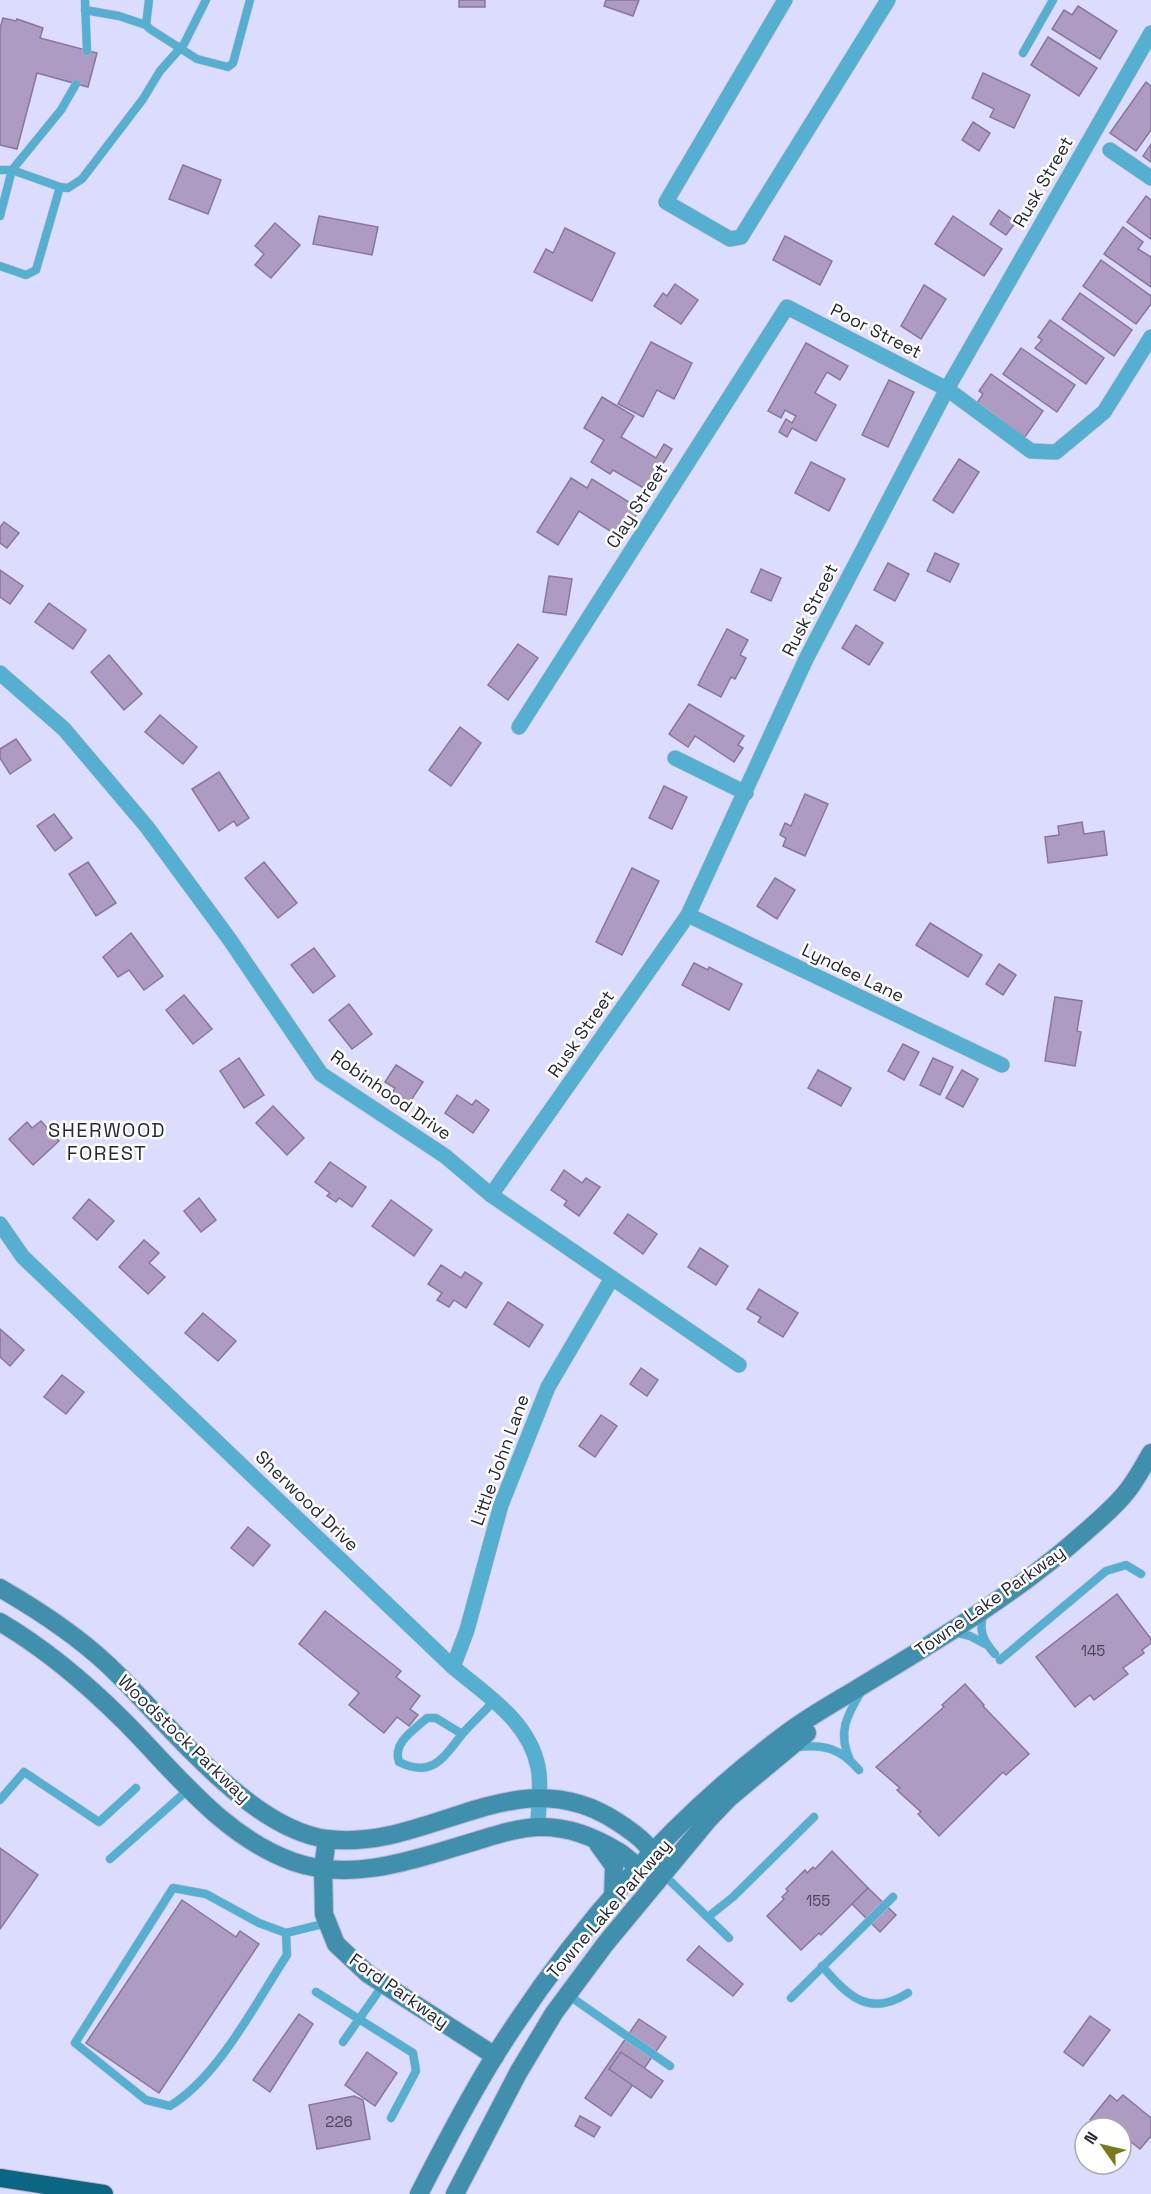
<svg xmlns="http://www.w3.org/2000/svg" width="1151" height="2194" font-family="'Space Grotesk',sans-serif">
  <rect width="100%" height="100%" fill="#dcdcfe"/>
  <g fill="#ad9bc1" stroke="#88769b" stroke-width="1.5">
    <rect x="459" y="0" width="26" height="7"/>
    <path d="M606 0H639L633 16 604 6Z"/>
    <path d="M1078 6 1117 31 1100 59 1052 29 1064 10 1072 15Z"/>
    <path d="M3 18 16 21 17 19 43 28 40 38 97 53 88 87 37 73 17 149 0 145V28Z"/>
    <path d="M1048 37 1097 68 1079 96 1031 65Z"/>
    <path d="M983 73 1030 95 1014 128 990 117 994 109 972 98Z"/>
    <path d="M1146 82 1151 86V130L1136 151 1110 133Z"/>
    <path d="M973 122 990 133 979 151 962 140Z"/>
    <path d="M1151 144V162L1143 156Z"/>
    <path d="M183 165 221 180 208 214 169 199Z"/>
    <path d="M1146 196 1151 200V239L1127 222Z"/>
    <path d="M999 210 1016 222 1006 235 990 224Z"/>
    <path d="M319 216 378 227 372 255 313 244Z"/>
    <path d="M953 216 1002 249 984 276 935 244Z"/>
    <path d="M275 223 300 245 271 278 255 265 264 254 255 246Z"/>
    <path d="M1123 227 1143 242 1138 249 1151 257V287L1104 254Z"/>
    <path d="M565 228 615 253 592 301 534 272 546 249 553 253Z"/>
    <path d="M785 236 832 261 820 285 773 260Z"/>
    <path d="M1101 260 1151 296V304L1136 324 1083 286Z"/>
    <path d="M675 284 698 300 681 324 654 306 663 293 667 296Z"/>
    <path d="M924 285 946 299 921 339 901 326Z"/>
    <path d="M1080 293 1132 330 1114 356 1062 319Z"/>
    <path d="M1050 320 1104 358 1086 384 1035 348 1042 340 1038 337Z"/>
    <path d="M651 342 692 363 674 399 657 390 643 417 618 404Z"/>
    <path d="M806 343 848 366 840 380 827 372 815 393 836 405 816 441 792 428 787 437 779 432 786 419 792 423 796 416 785 410 781 418 768 411Z"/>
    <path d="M1021 348 1075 385 1057 412 1003 374Z"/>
    <path d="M991 374 1043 411 1025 437 977 403 983 394 979 391Z"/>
    <path d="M889 380 914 392 888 447 862 435Z"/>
    <path d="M602 397 634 416 621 437 656 458 664 444 672 449 647 490 613 470 610 474 591 462 604 440 584 428Z"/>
    <path d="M959 459 979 472 953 513 933 500Z"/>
    <path d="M811 462 845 479 829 511 795 493Z"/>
    <path d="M571 478 587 488 592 479 640 509 621 538 579 511 558 545 537 532Z"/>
    <path d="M4 522 19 533 7 548 0 543V527Z"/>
    <path d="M935 553 959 564 950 582 927 571Z"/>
    <path d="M888 563 909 574 895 601 874 590Z"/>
    <path d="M761 569 781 578 771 601 751 592Z"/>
    <path d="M0 570 23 586 10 604 0 597Z"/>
    <path d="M549 576 572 579 566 615 543 612Z"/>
    <path d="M49 603 86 630 73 649 35 622Z"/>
    <path d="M856 625 883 643 869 665 842 648Z"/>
    <path d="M727 629 748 640 740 655 746 658 735 679 731 677 721 697 698 685Z"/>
    <path d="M518 644 538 658 508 700 488 685Z"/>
    <path d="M109 655 142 694 124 710 91 672Z"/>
    <path d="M689 704 744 736 738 745 743 748 734 762 695 736 688 747 669 734Z"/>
    <path d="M160 715 197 747 183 764 145 732Z"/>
    <path d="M460 727 481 743 451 786 429 770Z"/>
    <path d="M16 739 31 760 10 774 0 758V749Z"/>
    <path d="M219 772 249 818 237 826 234 821 219 831 192 789Z"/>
    <path d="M664 786 687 797 672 829 649 818Z"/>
    <path d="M805 794 828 804 805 856 783 846 786 838 780 835 785 823 791 826Z"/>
    <path d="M54 814 72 838 55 851 37 826Z"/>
    <path d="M1082 822 1084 834 1104 831 1107 855 1048 863 1045 837 1059 835 1058 826Z"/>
    <path d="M88 862 116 903 96 916 69 874Z"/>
    <path d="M264 862 297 903 278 918 245 878Z"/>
    <path d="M632 868 659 881 622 955 596 942Z"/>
    <path d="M775 878 795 890 777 919 757 906Z"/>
    <path d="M930 923 982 955 968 977 916 945Z"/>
    <path d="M131 933 163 976 144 990 129 970 118 977 103 957Z"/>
    <path d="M314 948 335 976 313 993 291 965Z"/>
    <path d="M694 963 708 970 709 967 742 984 729 1010 682 985Z"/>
    <path d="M999 964 1016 975 1003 995 986 984Z"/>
    <path d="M184 995 212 1029 193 1044 166 1010Z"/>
    <path d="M1055 997 1082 1001 1077 1031 1081 1032 1075 1066 1045 1061Z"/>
    <path d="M349 1004 372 1034 352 1049 329 1020Z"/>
    <path d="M903 1044 919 1052 904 1080 888 1071Z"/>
    <path d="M239 1058 264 1095 244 1108 220 1071Z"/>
    <path d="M933 1058 953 1067 940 1095 920 1085Z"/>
    <path d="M396 1065 423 1082 408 1105 391 1095 395 1088 385 1082Z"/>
    <path d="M818 1070 851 1088 841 1106 808 1088Z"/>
    <path d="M962 1070 978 1079 963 1107 946 1098Z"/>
    <path d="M457 1095 472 1105 476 1100 489 1110 473 1133 445 1113Z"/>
    <path d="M273 1106 304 1138 287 1155 256 1123Z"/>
    <path d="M41 1121 59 1141 33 1165 9 1139 27 1122 32 1128Z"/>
    <path d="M330 1162 366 1187 352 1207 339 1198 336 1202 327 1196 330 1193 315 1182Z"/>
    <path d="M564 1170 582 1183 586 1178 600 1187 579 1216 564 1205 567 1201 551 1190Z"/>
    <path d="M199 1198 216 1220 201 1232 184 1211Z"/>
    <path d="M89 1199 114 1221 97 1240 73 1218Z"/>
    <path d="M391 1200 432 1230 414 1256 372 1226Z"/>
    <path d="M628 1214 657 1234 643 1254 614 1233Z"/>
    <path d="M144 1240 159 1253 149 1263 165 1277 148 1294 119 1267Z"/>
    <path d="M700 1248 728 1266 716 1285 688 1267Z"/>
    <path d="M441 1265 461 1278 465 1272 482 1283 466 1308 454 1300 449 1307 437 1300 442 1293 428 1284Z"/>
    <path d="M759 1289 798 1313 783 1337 758 1322 761 1317 747 1309Z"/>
    <path d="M508 1302 543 1325 529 1347 494 1324Z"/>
    <path d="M203 1313 236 1341 218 1361 185 1333Z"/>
    <path d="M0 1329 24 1350 10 1366 0 1357Z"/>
    <path d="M641 1368 658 1380 647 1396 630 1384Z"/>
    <path d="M62 1375 84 1392 66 1414 44 1397Z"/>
    <path d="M601 1415 617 1426 595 1457 579 1446Z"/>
    <path d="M248 1527 270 1545 253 1566 231 1548Z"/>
    <path d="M1117 1594 1151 1639V1643L1142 1650 1144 1653 1123 1668 1128 1674 1094 1700 1090 1695 1075 1707 1036 1657Z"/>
    <path d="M325 1611 401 1671 396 1677 420 1696 410 1709 418 1715 409 1726 397 1717 384 1733 349 1705 359 1693 299 1644Z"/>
    <path d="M965 1684 984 1705 983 1706 1029 1754 1006 1775 1003 1772 939 1836 918 1814 921 1812 897 1790 900 1788 876 1767 944 1707 942 1705Z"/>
    <path d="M0 1848 38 1875 0 1929Z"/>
    <path d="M832 1851 868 1888 821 1935 819 1933 801 1950 767 1916 784 1899 782 1897 788 1891 786 1889 805 1870 807 1873 813 1867 815 1869Z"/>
    <path d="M868 1888 896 1915 880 1932 852 1904Z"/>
    <path d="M182 1900 236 1937 240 1931 259 1944 159 2093 86 2043Z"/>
    <path d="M699 1946 743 1984 733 1996 687 1960Z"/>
    <path d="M299 2014 313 2024 270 2092 253 2080Z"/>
    <path d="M1090 2016 1110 2030 1083 2066 1064 2052Z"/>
    <path d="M639 2019 666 2037 611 2116 585 2098Z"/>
    <path d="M367 2052 397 2073 375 2106 345 2085Z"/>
    <path d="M621 2052 663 2081 651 2098 609 2069Z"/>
    <path d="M1110 2095 1117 2101 1123 2095 1151 2118V2136L1140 2149 1121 2134V2128H1100L1090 2120Z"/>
    <path d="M354 2096 363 2100 370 2139 317 2149 309 2105Z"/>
    <path d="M580 2116 600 2127 594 2137 575 2126Z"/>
  </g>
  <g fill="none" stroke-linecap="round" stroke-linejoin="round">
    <defs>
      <g id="lane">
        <path d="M85 0 87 51"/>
        <path d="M149 0 146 25 150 29 197 59 228 67 233 63 250 0"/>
        <path d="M85 10 119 16 146 25"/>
        <path d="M1023 53 1053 0"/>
        <path d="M0 170H12L61 110 76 84"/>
        <path d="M0 216 12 170 60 187 68 188 82 179 143 99 160 71 184 44 206 0"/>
        <path d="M0 266 26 275 36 270 60 187"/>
        <path d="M984 1613C978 1630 983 1641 995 1654"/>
        <path d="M954 1632 970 1636 985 1644"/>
        <path d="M1000 1660 1106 1571 1126 1565 1141 1574"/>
        <path d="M462 1734 436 1718H427C414 1730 392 1743 399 1762 434 1779 444 1756 464 1732 473 1722 484 1712 494 1701"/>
        <path d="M798 1747C825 1744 841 1749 859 1770"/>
        <path d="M850 1760C837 1733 847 1715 861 1692"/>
        <path d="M0 1800 24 1772 99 1822 136 1788"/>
        <path d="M110 1859 190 1788"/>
        <path d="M664 1875 729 1938"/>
        <path d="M708 1917 733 1897 814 1817"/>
        <path d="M286 1933 287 1955C255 2004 219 2076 170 2106L146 2100 75 2043 173 1888 206 1894 259 1923 286 1933 327 1923"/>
        <path d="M822 1966C848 1996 869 2018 908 1993"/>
        <path d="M316 1992 413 2053 416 2071 391 2118"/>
        <path d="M568 1995 670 2066"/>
        <path d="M791 1998 893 1897"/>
        <path d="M343 2042 383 1985"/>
      </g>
      <g id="street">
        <path d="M785 0 666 202 730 239 741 237 888 0"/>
        <path d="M1110 150 1151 178"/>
        <path d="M0 673 64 729 147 827 230 940 321 1074 445 1156 491 1195 739 1365"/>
        <path d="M519 727 787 307 947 389 1031 451 1056 452 1104 412 1151 337"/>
        <path d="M675 758 746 793"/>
        <path d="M688 915 1002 1065"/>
        <path d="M491 1195 688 915 806 659 947 389 1151 33"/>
        <path d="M0 1224 23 1257 453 1667C486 1695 529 1721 538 1767 542 1785 538 1808 538 1827"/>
        <path d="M453 1667 467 1630 501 1505 548 1387 612 1278"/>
      </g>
      <g id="secondary">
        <path d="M0 1588C38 1610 75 1634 107 1664 166 1719 246 1828 327 1839 429 1852 516 1756 616 1821 641 1837 652 1846 663 1874"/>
        <path d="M0 1622C46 1649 87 1684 124 1721 175 1772 223 1837 294 1862 355 1883 418 1858 476 1841 496 1835 517 1828 538 1827 567 1826 595 1837 619 1852 630 1859 636 1868 649 1871"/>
        <path d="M327 1839 323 1868 324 1914 336 1944 368 1974 495 2056"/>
        <path d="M598 1844 614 1866 613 1899"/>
        <path d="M419 2194C443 2147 468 2099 496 2054 572 1933 672 1818 787 1733 814 1713 841 1699 868 1682 943 1637 1018 1592 1083 1534 1098 1521 1116 1506 1128 1490 1137 1478 1144 1465 1151 1453"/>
        <path d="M455 2194 518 2073 554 2013 606 1943 708 1820 729 1798 807 1733"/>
      </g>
      <path id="highway" d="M0 2178 104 2194"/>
    </defs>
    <use href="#lane" stroke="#b8b8d7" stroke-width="9"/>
    <use href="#street" stroke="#b8b8d7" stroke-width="16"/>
    <use href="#secondary" stroke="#b8b8d7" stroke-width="20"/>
    <use href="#highway" stroke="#b8b8d7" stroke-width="20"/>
    <use href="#lane" stroke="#55afd1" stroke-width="8"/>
    <use href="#street" stroke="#55afd1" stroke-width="15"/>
    <use href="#secondary" stroke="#3f8fad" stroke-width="18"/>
    <use href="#highway" stroke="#0a6682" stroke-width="18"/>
  </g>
  <g text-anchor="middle" stroke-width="5" stroke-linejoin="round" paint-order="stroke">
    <g font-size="15" fill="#4a465b">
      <text x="1093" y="1656">145</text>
      <text x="818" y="1906">155</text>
      <text x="339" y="2127">226</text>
    </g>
    <g font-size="18" fill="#292939" stroke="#fff">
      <text transform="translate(1043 182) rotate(-60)" y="6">Rusk Street</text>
      <text transform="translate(876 331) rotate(27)" y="6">Poor Street</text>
      <text transform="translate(637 506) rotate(-57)" y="6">Clay Street</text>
      <text transform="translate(810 610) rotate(-63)" y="6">Rusk Street</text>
      <text transform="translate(853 973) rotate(26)" y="6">Lyndee Lane</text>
      <text transform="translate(581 1034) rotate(-55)" y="6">Rusk Street</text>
      <text transform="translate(391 1095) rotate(35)" y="6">Robinhood Drive</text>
      <text transform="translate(500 1460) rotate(-70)" y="6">Little John Lane</text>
      <text transform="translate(307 1501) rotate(44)" y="6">Sherwood Drive</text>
      <text transform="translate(990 1601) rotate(-35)" y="6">Towne Lake Parkway</text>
      <text transform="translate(184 1739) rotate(44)" y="6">Woodstock Parkway</text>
      <text transform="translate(609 1909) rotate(-49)" y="6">Towne Lake Parkway</text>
      <text transform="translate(399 1991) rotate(35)" y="6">Ford Parkway</text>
    </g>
    <g font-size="20" letter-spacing="1.5" fill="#292939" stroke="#fff">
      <text x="107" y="1137">SHERWOOD<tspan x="107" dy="23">FOREST</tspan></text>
    </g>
  </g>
  <g transform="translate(1103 2146) rotate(304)"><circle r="28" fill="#ffffff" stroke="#a9a9b0" stroke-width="1.5"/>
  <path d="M0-4.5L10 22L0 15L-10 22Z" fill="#7d781d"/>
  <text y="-9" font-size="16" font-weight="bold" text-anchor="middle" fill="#292939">N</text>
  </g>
</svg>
